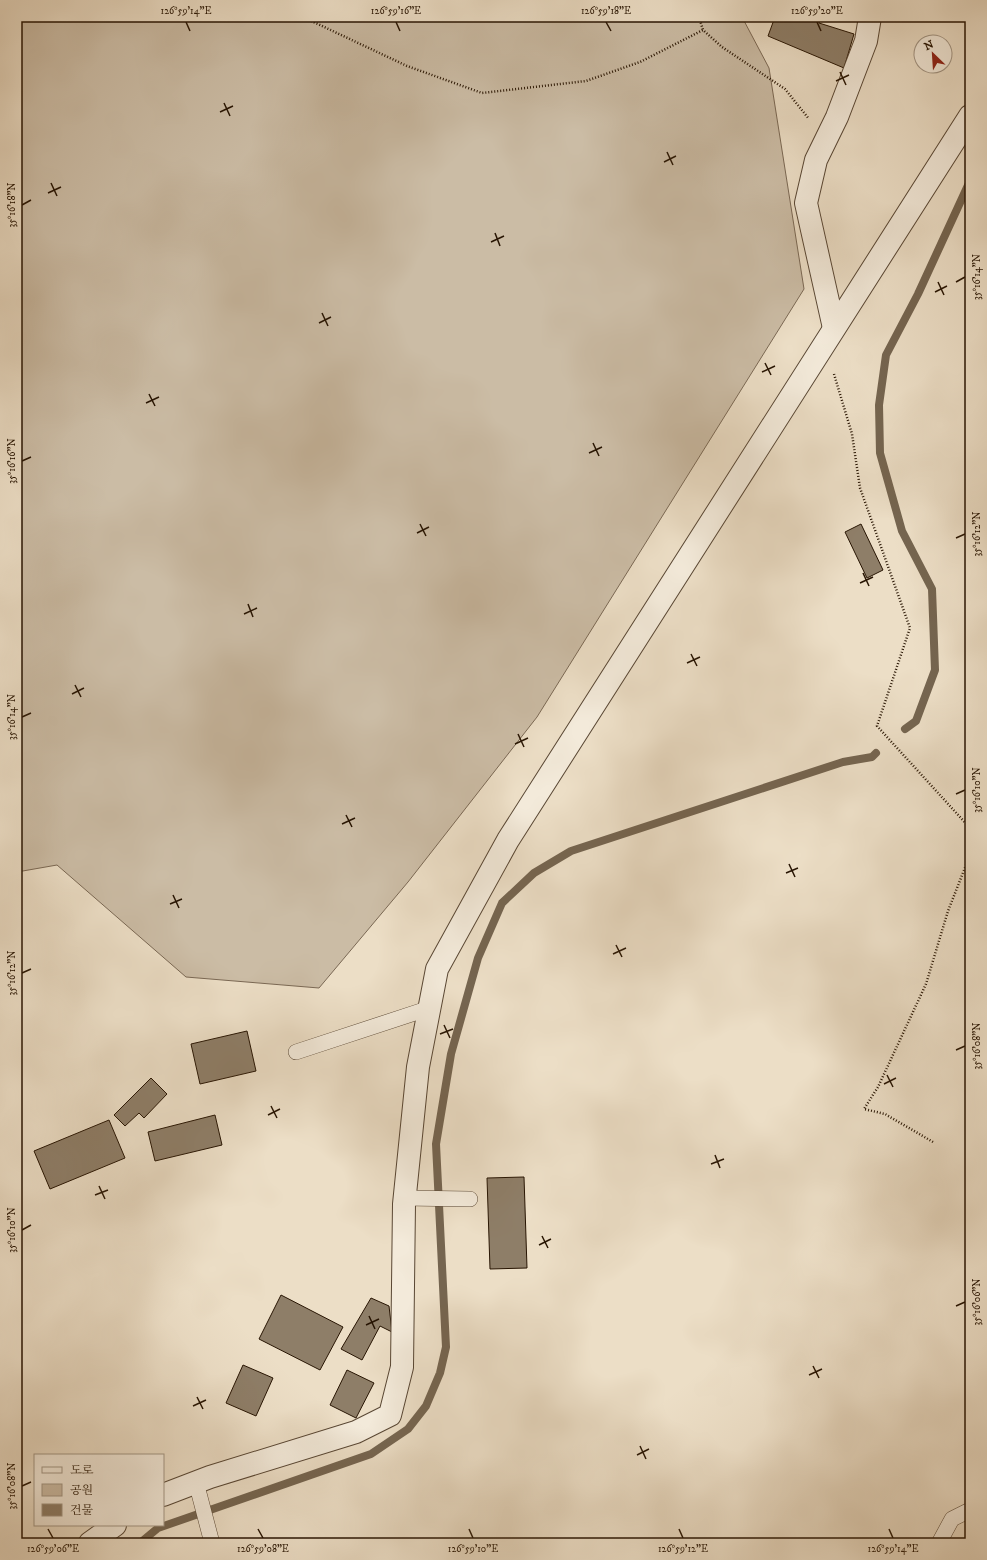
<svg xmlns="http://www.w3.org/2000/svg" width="987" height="1560" font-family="'IM FELL DW Pica','Noto Serif KR',serif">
  <rect width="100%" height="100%" fill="#ecdec6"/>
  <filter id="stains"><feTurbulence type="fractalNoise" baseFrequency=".005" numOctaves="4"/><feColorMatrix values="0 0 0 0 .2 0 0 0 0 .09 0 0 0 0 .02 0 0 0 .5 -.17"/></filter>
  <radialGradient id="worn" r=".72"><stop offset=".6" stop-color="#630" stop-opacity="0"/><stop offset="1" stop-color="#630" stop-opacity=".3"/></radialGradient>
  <path fill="#cbbca5" stroke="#7a6854" d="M17 17H742L769 68 804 289 537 717 408 882 319 988 186 977 57 865 17 872Z"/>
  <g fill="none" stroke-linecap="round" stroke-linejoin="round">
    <g stroke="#756550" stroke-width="8">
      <path d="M905 729 916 721 935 670 932 589 902 531 880 453 879 405 886 355 918 294 970 181"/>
      <path d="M140 1543 158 1528 371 1454 408 1429 426 1406 440 1373 446 1347 436 1144 451 1054 478 958 502 903 534 873 571 851 843 762 872 757 876 753"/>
    </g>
  </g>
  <g fill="#8e7e68" stroke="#281503">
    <path d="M775 17H822L819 23 854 34 844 68 768 36Z"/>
    <path d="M861 524 883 570 867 578 845 532Z"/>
    <path d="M247 1031 256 1071 200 1084 191 1044Z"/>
    <path d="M151 1078 167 1094 144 1118 139 1113 125 1126 114 1115Z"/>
    <path d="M215 1115 222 1145 155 1161 148 1132Z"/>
    <path d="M109 1120 125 1158 50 1189 34 1151Z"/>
    <path d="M524 1177 527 1268 490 1269 487 1178Z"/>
    <path d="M281 1295 343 1327 320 1370 259 1339Z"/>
    <path d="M371 1298 389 1306 392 1332 380 1326 362 1360 341 1349Z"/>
    <path d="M243 1365 273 1378 256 1416 226 1403Z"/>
    <path d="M347 1370 374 1383 356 1418 330 1405Z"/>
  </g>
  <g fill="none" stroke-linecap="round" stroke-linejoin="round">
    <defs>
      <g id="service">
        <path d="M296 1052 430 1008"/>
        <path d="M404 1198 470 1199"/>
        <path d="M196 1482 212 1543"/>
        <path d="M939 1543 952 1519 970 1510"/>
      </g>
      <g id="minor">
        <path d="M834 328 806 203 816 160 837 117 866 41 870 17"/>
        <path d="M163 1495 210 1477 356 1432 390 1415 402 1367 404 1204 418 1067 437 969 508 840 970 116"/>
        <path d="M90 1543 115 1525"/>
      </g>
    </defs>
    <use href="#service" stroke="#594734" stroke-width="16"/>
    <use href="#minor" stroke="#594734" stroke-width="24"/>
    <g stroke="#281503" stroke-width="2.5" stroke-dasharray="1 2" stroke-linecap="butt">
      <path d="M303 17 407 66 482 93 586 81 640 62 703 30 722 47 785 89 809 119"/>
      <path d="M699 17 703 30"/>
      <path d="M834 374 852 434 860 488 910 628 877 726 970 828"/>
      <path d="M933 1142 885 1114 864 1109 878 1087 926 984 948 911 970 855"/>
    </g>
    <use href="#service" stroke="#f3eada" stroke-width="15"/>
    <use href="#minor" stroke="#f3eada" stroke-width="22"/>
  </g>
  <path fill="none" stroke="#281503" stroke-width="1.5" d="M186 22 190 31M396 22 400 31M606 22 611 31M817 22 821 31M840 72 846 85M836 81 849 75M224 103 230 116M220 112 233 106M667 152 673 165M664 162 676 156M51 183 57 196M48 193 61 187M22 205 31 200M495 233 500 246M491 242 504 236M938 282 944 295M956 282 965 277M935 292 947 286M322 313 328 326M319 323 331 317M765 363 771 375M762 372 775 366M149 394 155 406M146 403 159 397M593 443 599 456M589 453 602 447M22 461 31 457M420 524 426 536M417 533 429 527M956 538 965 534M863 573 869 586M860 583 873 577M248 604 253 617M244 614 257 608M691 654 697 666M687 663 700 657M75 685 81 697M72 694 84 688M22 717 31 713M518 734 524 747M515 744 528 738M956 794 965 790M346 815 352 827M342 824 355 818M789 864 795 877M786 873 798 868M173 895 179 908M170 904 182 899M616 945 622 957M613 954 626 948M22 973 31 969M444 1025 450 1038M440 1034 453 1029M956 1050 965 1046M887 1075 893 1087M884 1084 896 1078M271 1106 277 1118M268 1115 280 1109M715 1155 720 1168M711 1164 724 1159M99 1186 105 1199M95 1195 108 1190M22 1230 31 1225M542 1236 548 1248M539 1245 551 1239M956 1306 965 1302M369 1316 375 1329M366 1325 379 1319M813 1366 819 1378M809 1375 822 1369M197 1397 203 1409M193 1406 206 1400M640 1446 646 1459M637 1455 649 1449M22 1486 31 1482M48 1529 53 1538M258 1529 263 1538M469 1529 473 1538M679 1529 683 1538M889 1529 893 1538"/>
  <rect width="987" height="1560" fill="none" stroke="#ecdec6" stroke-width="44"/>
  <rect x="34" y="1454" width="130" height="72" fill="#f3eada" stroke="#a29584"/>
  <rect x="42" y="1467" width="20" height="6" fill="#f3eada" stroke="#a29584"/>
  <text x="70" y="1474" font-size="12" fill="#281503">도로</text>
  <rect x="42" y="1484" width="20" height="12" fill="#cbbca5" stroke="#a29584"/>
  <text x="70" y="1494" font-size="12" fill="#281503">공원</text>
  <rect x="42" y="1504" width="20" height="12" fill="#8e7e68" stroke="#a29584"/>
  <text x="70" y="1514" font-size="12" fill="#281503">건물</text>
  <g transform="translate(933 54) rotate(335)"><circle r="19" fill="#f3eada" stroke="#a29584"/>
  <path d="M0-3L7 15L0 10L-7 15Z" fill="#8f2418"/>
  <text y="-6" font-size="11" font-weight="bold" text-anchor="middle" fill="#281503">N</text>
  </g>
  <rect x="22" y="22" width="943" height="1516" fill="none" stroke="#281503" stroke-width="1.5"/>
  <g font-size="10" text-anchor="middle" fill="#281503">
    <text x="186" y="14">126°59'14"E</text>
    <text x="396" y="14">126°59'16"E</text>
    <text x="606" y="14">126°59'18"E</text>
    <text x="817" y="14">126°59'20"E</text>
    <text transform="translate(11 205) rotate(-90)" y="4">35°16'18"N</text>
    <text transform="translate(976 277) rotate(-90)" y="4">35°16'14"N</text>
    <text transform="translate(11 461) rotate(-90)" y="4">35°16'16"N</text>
    <text transform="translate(976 534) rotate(-90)" y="4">35°16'12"N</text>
    <text transform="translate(11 717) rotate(-90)" y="4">35°16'14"N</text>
    <text transform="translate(976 790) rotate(-90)" y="4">35°16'10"N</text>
    <text transform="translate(11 973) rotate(-90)" y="4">35°16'12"N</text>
    <text transform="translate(976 1046) rotate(-90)" y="4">35°16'08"N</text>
    <text transform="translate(11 1230) rotate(-90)" y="4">35°16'10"N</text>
    <text transform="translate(976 1302) rotate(-90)" y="4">35°16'06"N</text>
    <text transform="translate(11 1486) rotate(-90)" y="4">35°16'08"N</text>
    <text x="53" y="1552">126°59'06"E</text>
    <text x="263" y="1552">126°59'08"E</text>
    <text x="473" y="1552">126°59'10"E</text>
    <text x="683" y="1552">126°59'12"E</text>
    <text x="893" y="1552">126°59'14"E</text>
  </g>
  <rect width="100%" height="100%" filter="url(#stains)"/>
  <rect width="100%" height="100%" fill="url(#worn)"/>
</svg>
